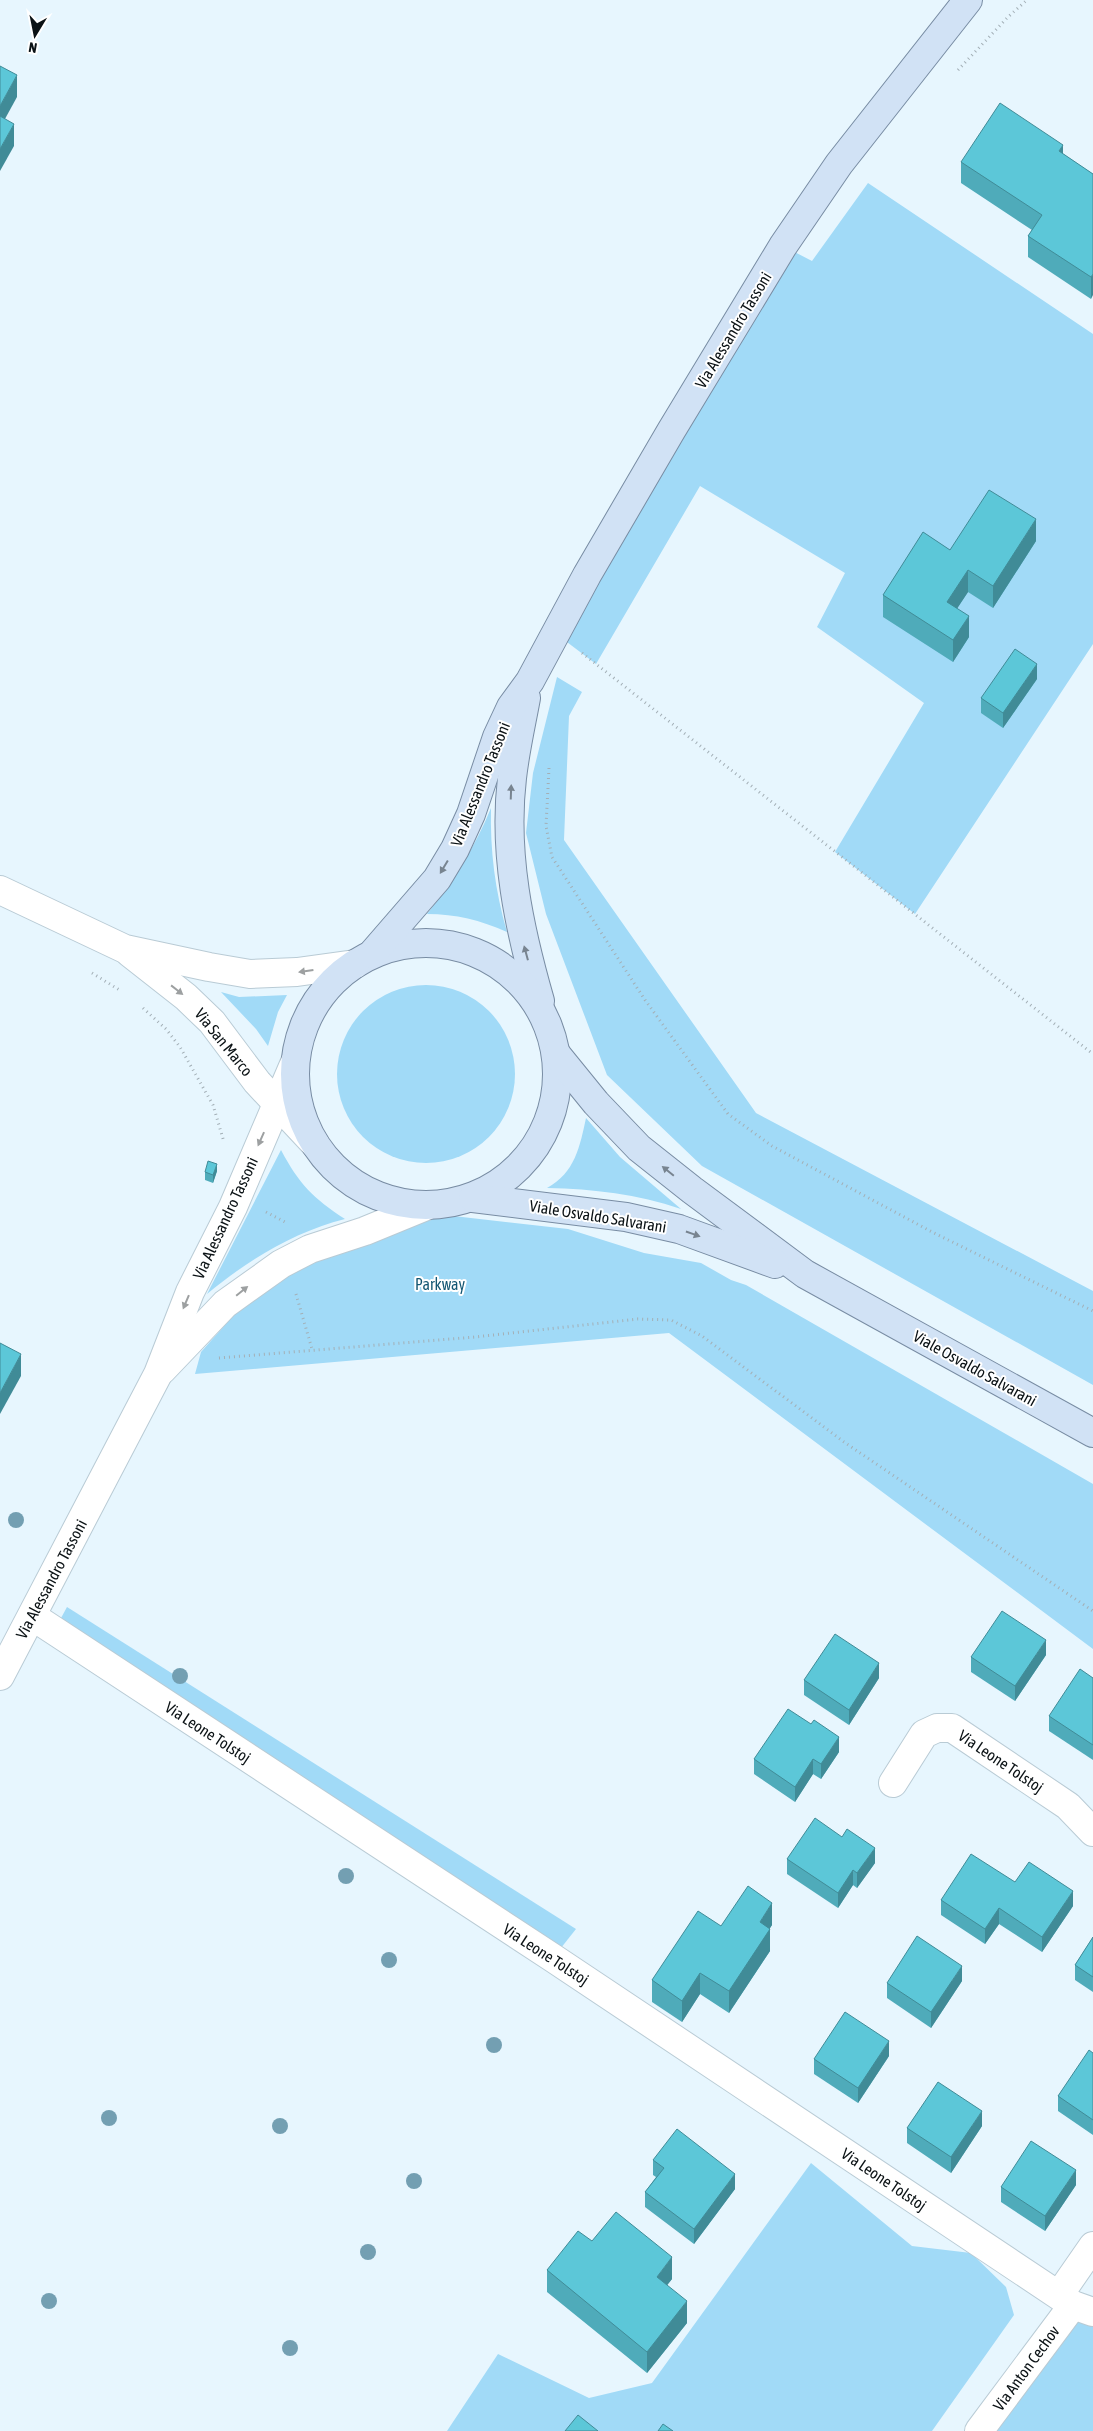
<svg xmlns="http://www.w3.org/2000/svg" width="1093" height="2431" font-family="'Asap Condensed',sans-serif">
  <rect width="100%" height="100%" fill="#e7f6fe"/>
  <g fill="#a1daf7">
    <path d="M868 183 1093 334V644L915 914 835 852 924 703 817 627 845 573 700 486 596 664 555 633 783 246 812 261Z"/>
    <path d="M557 677 582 692 569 716 564 840 756 1113 1093 1291V1385L702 1166 607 1075 546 914 526 833 533 773Z"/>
    <path d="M491 808C490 851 495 890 507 932 480 920 456 914 427 914 453 882 475 847 491 808Z"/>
    <circle cx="426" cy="1074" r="89"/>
    <path d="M221 992 239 997 287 995 278 1012 268 1046 256 1029Z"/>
    <path d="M586 1118 620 1157 681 1209C637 1194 594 1189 547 1188 575 1173 580 1146 586 1118Z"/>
    <path d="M281 1150C299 1184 313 1198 345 1219 294 1232 248 1260 207 1294Z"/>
    <path d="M436 1214 568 1229 644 1253 701 1263 731 1280 746 1285 1093 1484V1649L669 1333 195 1374 201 1352 242 1306 288 1275 347 1246Z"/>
    <path d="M67 1607 576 1929 553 1958 54 1631Z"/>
    <path d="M811 2163 912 2246 971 2253 1006 2287 1014 2315 932 2431H447L498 2354 589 2398 652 2383Z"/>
    <path d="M1080 2318 1093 2324V2431H995Z"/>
  </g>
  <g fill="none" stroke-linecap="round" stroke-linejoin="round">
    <defs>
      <g id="minor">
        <path d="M0 890 125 949 209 967 250 974 297 972 355 964"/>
        <path d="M130 953 186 997 212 1022 257 1082 315 1144"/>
        <path d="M162 1370 225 1304 281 1264 310 1249 365 1231 426 1206"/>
        <path d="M32 1616 553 1958 1073 2305 1093 2312"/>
        <path d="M0 1676 158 1374 190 1292 233 1207 295 1062"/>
        <path d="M893 1783 924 1734 937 1728H952L1068 1806 1093 1832"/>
        <path d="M1059 2295 1093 2246"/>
        <path d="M979 2431 1073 2305"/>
      </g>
      <g id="major">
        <path d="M526 698C521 725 515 751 512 778 503 853 519 928 540 1001"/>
        <circle cx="426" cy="1074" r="131"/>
        <path d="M372 954 437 879 455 849 471 814 497 737 511 707 530 681 587 575 671 431 783 246 839 164 968 0"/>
        <path d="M557 1055 596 1103 639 1148 692 1190 805 1274 1093 1433"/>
        <path d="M473 1198 626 1217 679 1229 775 1264"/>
      </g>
    </defs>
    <use href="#minor" stroke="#b9cbd5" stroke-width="30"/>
    <use href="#major" stroke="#788ca3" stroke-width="30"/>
    <g stroke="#a3afb6" stroke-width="3" stroke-dasharray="1 4" stroke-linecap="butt">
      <path d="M958 70 1008 17 1027 0"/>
      <path d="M582 653 1093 1054"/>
      <path d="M549 768 546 826 552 857 645 1000 728 1114 772 1146 934 1233 1093 1311"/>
      <path d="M92 973 121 991"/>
      <path d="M143 1008 166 1029 180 1047 213 1105 224 1142"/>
      <path d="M266 1212 285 1222 283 1224"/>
      <path d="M296 1294 312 1349"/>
      <path d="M219 1358 475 1337 638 1319 671 1320 702 1336 844 1442 1093 1611"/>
    </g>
    <use href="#minor" stroke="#fff" stroke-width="28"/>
    <use href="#major" stroke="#d1e2f5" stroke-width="28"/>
  </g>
  <g fill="#739fb2">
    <circle cx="16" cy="1520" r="8"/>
    <circle cx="180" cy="1676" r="8"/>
    <circle cx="346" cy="1876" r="8"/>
    <circle cx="389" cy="1960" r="8"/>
    <circle cx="494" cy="2045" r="8"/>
    <circle cx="109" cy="2118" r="8"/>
    <circle cx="280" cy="2126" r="8"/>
    <circle cx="414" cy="2181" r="8"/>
    <circle cx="368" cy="2252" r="8"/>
    <circle cx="49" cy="2301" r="8"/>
    <circle cx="290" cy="2348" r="8"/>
  </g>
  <g fill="#4fabba">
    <path d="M1063 154 1093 174 1091 299 1028 257V236L1032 230 961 183V162Z"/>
    <path d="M1036 541 993 608 968 592 957 608 969 637 953 662 883 617V595L950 550Z"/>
    <path d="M1037 679 1003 728 981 713V698Z"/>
    <path d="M217 1171 213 1183 205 1180V1172Z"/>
    <path d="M1046 1655 1015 1701 971 1672V1657Z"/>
    <path d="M879 1678 849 1725 804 1695V1680Z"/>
    <path d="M1093 1678V1760L1049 1731V1716Z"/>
    <path d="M839 1752 821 1779 813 1774 795 1802 754 1774V1759Z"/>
    <path d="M787 1859 875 1863 857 1888 853 1885 838 1908 787 1874Z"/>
    <path d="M1015 1882 1073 1906 1042 1952 999 1924 985 1944 941 1915V1900Z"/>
    <path d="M772 1925 770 1928V1951L729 2013 700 1994 682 2022 652 2002V1980L721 1926Z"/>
    <path d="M1093 1937V1992L1075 1980V1965Z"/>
    <path d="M962 1981 931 2028 887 1998V1983Z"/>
    <path d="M1093 2053V2135L1058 2111V2096Z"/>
    <path d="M889 2056 858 2103 814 2074V2059Z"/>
    <path d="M982 2126 951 2173 907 2143V2128Z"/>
    <path d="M653 2160 735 2189 694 2244 645 2207V2192L656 2177 653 2175Z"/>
    <path d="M1076 2185 1045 2231 1001 2202V2187Z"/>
    <path d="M592 2241 672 2279 667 2285 687 2323 647 2373 547 2292V2270Z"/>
  </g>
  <g fill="#408b97">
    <path d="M17 75V97L0 128V106Z"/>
    <path d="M14 124V146L0 171V149Z"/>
    <path d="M1063 145V167L1059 151Z"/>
    <path d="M1093 274V295L1091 299V277Z"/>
    <path d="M1036 519V541L993 608V586Z"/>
    <path d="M968 570V592L947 624V602Z"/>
    <path d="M969 616V637L953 662V640Z"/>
    <path d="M1037 664V679L1003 728V713Z"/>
    <path d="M217 1164V1171L213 1183V1175Z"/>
    <path d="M21 1354V1376L0 1414V1393Z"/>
    <path d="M1046 1640V1655L1015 1701V1686Z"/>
    <path d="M879 1663V1678L849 1725V1710Z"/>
    <path d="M839 1737V1752L821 1779V1764Z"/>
    <path d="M813 1759V1774L795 1802V1787Z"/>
    <path d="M875 1848V1863L857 1888V1873Z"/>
    <path d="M853 1870V1885L838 1908V1893Z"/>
    <path d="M1073 1891V1906L1042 1952V1937Z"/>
    <path d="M772 1903V1925L760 1943V1922Z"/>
    <path d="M999 1908V1924L985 1944V1929Z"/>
    <path d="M770 1929V1951L729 2013V1991Z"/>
    <path d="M962 1966V1981L931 2028V2012Z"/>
    <path d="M700 1973V1994L682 2022V2001Z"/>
    <path d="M889 2041V2056L858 2103V2088Z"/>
    <path d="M982 2111V2126L951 2173V2157Z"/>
    <path d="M1076 2170V2185L1045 2231V2216Z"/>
    <path d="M735 2174V2189L694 2244V2229Z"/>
    <path d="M672 2257V2279L657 2298V2277Z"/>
    <path d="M687 2301V2323L647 2373V2352Z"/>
  </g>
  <g fill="#5cc7d8" stroke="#408b97">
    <path d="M0 66 17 75 0 106Z"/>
    <path d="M1000 103 1063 145 1059 151 1093 174V274L1091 277 1028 236 1042 215 961 162Z"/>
    <path d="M0 116 14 124 0 149Z"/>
    <path d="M989 490 1036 519 993 586 968 570 947 602 969 616 953 640 883 595 923 532 950 550Z"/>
    <path d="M1015 649 1037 664 1003 713 981 698Z"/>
    <path d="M208 1161 217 1164 213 1175 205 1172Z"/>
    <path d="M0 1343 21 1354 0 1393Z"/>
    <path d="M1002 1611 1046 1640 1015 1686 971 1657Z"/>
    <path d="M835 1634 879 1663 849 1710 804 1680Z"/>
    <path d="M1080 1669 1093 1678V1745L1049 1716Z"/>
    <path d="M788 1709 811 1724 814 1720 839 1737 821 1764 813 1759 795 1787 754 1759Z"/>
    <path d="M815 1818 842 1837 847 1829 875 1848 857 1873 853 1870 838 1893 787 1859Z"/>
    <path d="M971 1854 1015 1882 1029 1862 1073 1891 1042 1937 999 1908 985 1929 941 1900Z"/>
    <path d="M748 1886 772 1903 760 1922 770 1929 729 1991 700 1973 682 2001 652 1980 698 1911 721 1926Z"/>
    <path d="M917 1936 962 1966 931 2012 887 1983Z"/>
    <path d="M1093 1937V1977L1075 1965Z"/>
    <path d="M845 2012 889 2041 858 2088 814 2059Z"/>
    <path d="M1089 2050 1093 2053V2120L1058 2096Z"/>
    <path d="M938 2082 982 2111 951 2157 907 2128Z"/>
    <path d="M677 2129 735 2174 694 2229 645 2192 664 2168 653 2160Z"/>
    <path d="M1031 2141 1076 2170 1045 2216 1001 2187Z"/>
    <path d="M616 2212 672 2257 657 2277 687 2301 647 2352 547 2270 578 2231 592 2241Z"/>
    <path d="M578 2415 598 2431H565Z"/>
    <path d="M663 2424 673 2431H658Z"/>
  </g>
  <defs><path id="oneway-solid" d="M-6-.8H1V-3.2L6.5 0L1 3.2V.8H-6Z" transform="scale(1.25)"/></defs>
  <g fill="#788490">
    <use href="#oneway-solid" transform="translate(511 792) rotate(-88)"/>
    <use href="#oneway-solid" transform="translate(444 867) rotate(121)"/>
    <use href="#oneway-solid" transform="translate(526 953) rotate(-105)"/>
    <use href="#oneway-solid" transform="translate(668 1171) rotate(-141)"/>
    <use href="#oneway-solid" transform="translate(693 1234) rotate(19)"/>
  </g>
  <g fill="#9da0a1">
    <use href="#oneway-solid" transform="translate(306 971) rotate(172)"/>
    <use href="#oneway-solid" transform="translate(177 990) rotate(38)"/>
    <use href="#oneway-solid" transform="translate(261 1139) rotate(114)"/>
    <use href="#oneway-solid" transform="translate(242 1291) rotate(-39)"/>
    <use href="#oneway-solid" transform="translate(186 1302) rotate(113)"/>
  </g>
  <g text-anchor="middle" stroke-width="4" stroke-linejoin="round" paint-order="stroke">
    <g font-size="16" fill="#0b1215" stroke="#fff">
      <text transform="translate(733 330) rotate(-59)" y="6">Via Alessandro Tassoni</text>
      <text transform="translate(480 784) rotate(-68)" y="6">Via Alessandro Tassoni</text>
      <text transform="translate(224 1042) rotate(51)" y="6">Via San Marco</text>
      <text transform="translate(598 1216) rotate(9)" y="6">Viale Osvaldo Salvarani</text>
      <text transform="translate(225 1218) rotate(-65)" y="6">Via Alessandro Tassoni</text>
      <text transform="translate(975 1368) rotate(29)" y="6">Viale Osvaldo Salvarani</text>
      <text transform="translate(51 1579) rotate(-62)" y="6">Via Alessandro Tassoni</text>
      <text transform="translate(208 1732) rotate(33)" y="6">Via Leone Tolstoj</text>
      <text transform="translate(1001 1761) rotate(34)" y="6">Via Leone Tolstoj</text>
      <text transform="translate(546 1954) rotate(33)" y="6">Via Leone Tolstoj</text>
      <text transform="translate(884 2179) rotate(34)" y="6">Via Leone Tolstoj</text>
      <text transform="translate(1026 2368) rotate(-54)" y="6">Via Anton Cechov</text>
    </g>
    <g font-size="16" fill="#145773" stroke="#fff">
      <text x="440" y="1290">Parkway</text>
    </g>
  </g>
  <g transform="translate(35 35) rotate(190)" stroke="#ffffff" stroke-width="4" paint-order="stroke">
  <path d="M0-4L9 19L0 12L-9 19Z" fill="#0b1215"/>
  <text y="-8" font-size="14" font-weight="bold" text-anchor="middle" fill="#0b1215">N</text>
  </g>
</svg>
